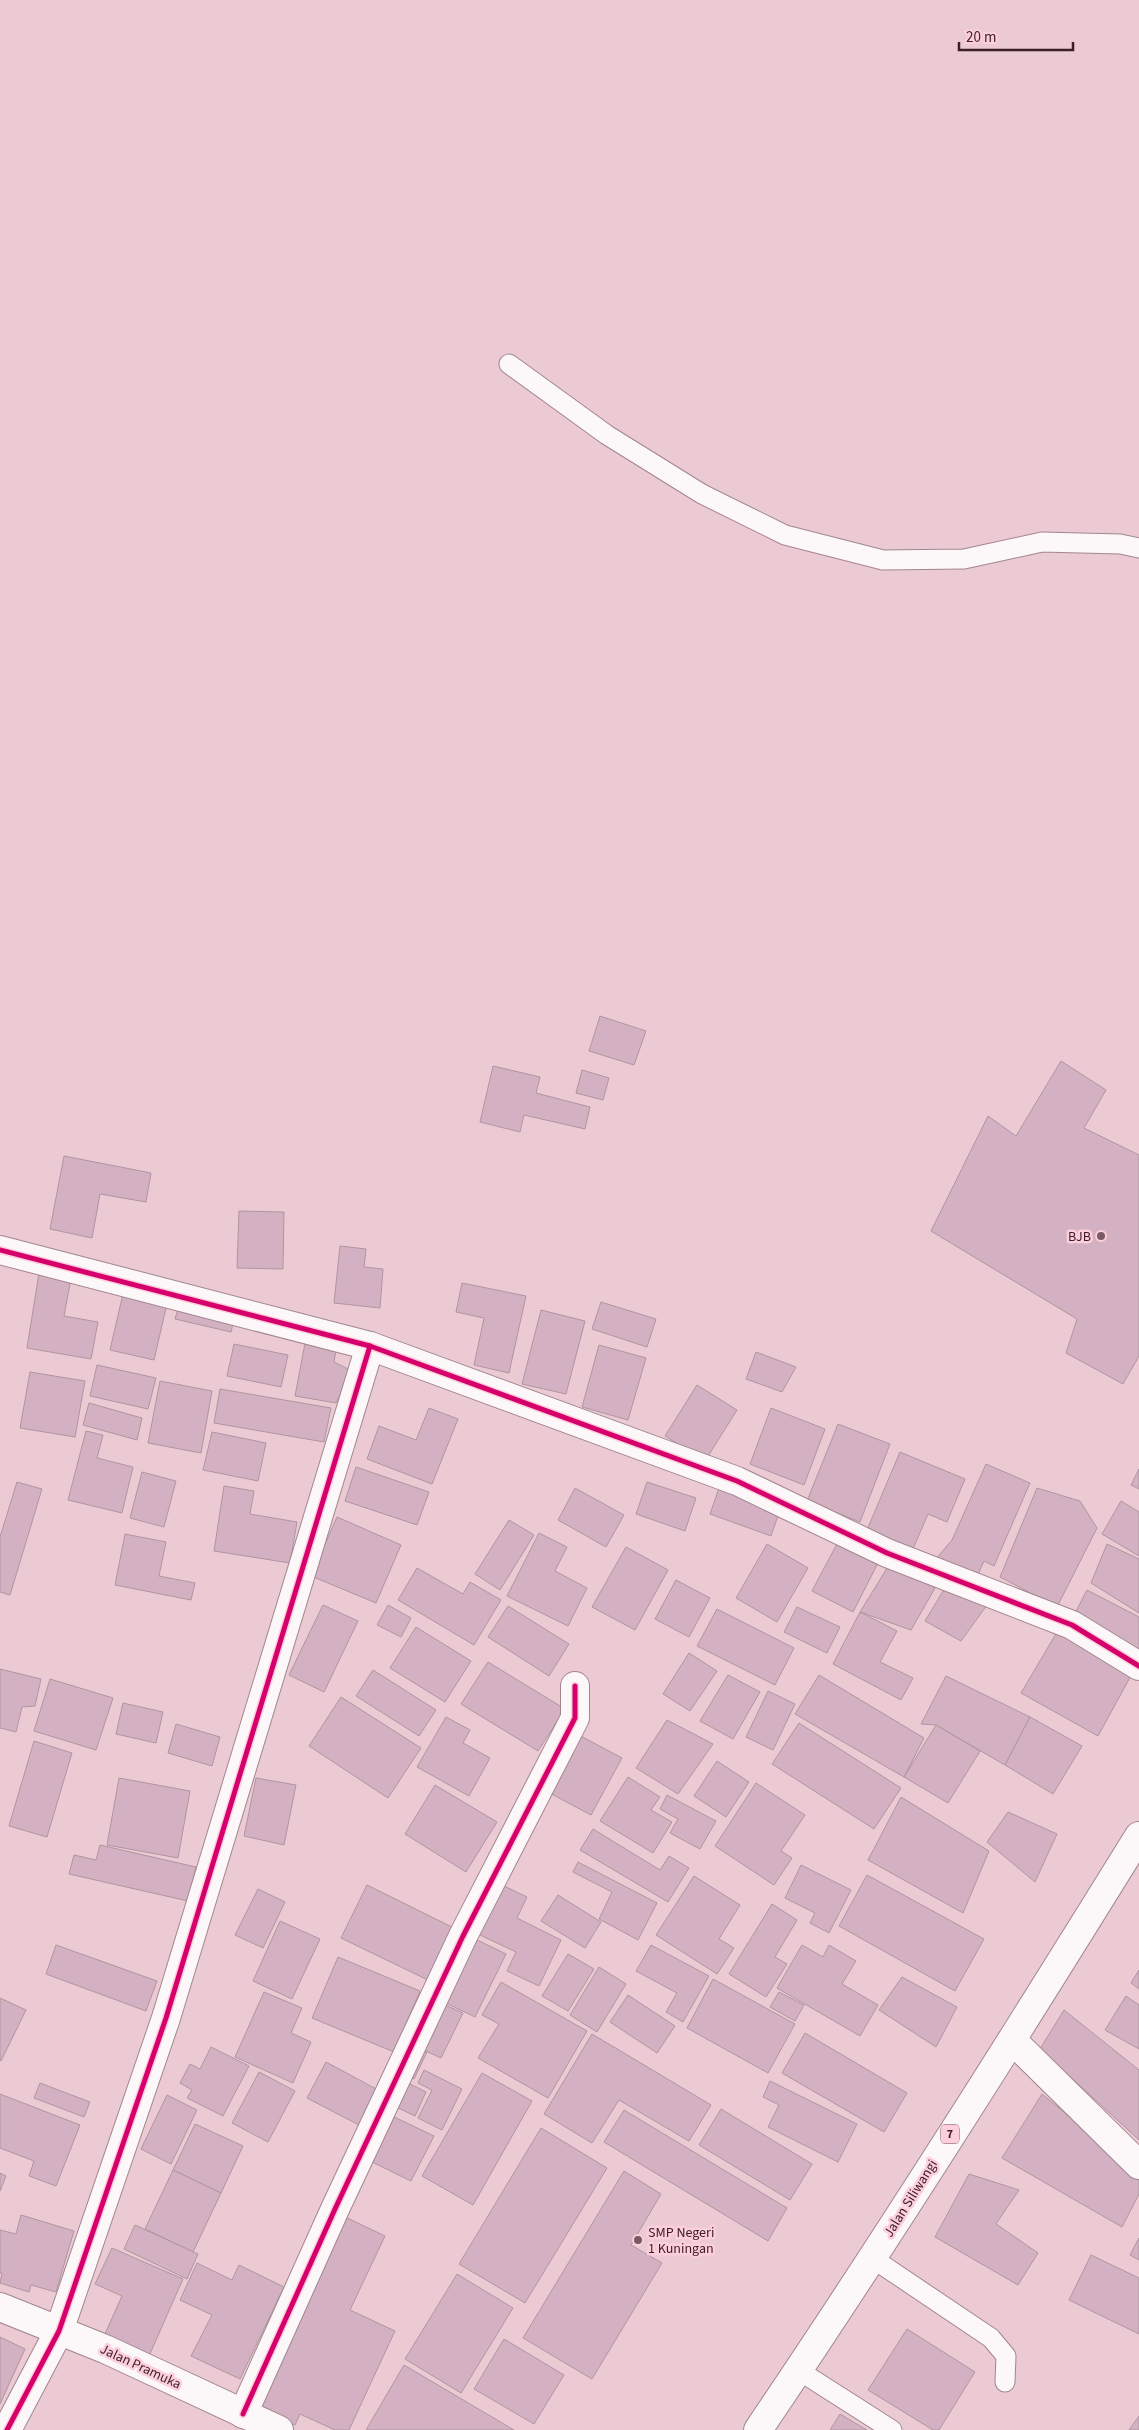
<svg xmlns="http://www.w3.org/2000/svg" width="1139" height="2430" font-family="'Source Sans 3',sans-serif">
  <rect width="100%" height="100%" fill="#eccad3"/>
  <g fill="#d3b1c2" stroke="#af95a0">
    <path d="M600 1016 646 1031 634 1065 589 1051Z"/>
    <path d="M1061 1061 1106 1090 1084 1128 1139 1155V1356L1123 1384 1066 1353 1077 1319 931 1231 988 1116 1016 1136Z"/>
    <path d="M493 1066 540 1077 536 1093 590 1107 585 1129 524 1115 520 1132 480 1122Z"/>
    <path d="M582 1070 609 1078 603 1100 576 1093Z"/>
    <path d="M64 1156 151 1173 146 1202 100 1194 92 1238 50 1229Z"/>
    <path d="M239 1211 284 1212 283 1269 237 1268Z"/>
    <path d="M340 1246 366 1249 364 1267 383 1269 380 1308 334 1303Z"/>
    <path d="M39 1273 71 1278 64 1316 98 1322 91 1359 27 1348Z"/>
    <path d="M462 1283 526 1296 509 1373 474 1365 484 1318 456 1312Z"/>
    <path d="M125 1285 169 1295 154 1360 110 1350Z"/>
    <path d="M180 1302 235 1316 231 1332 175 1319Z"/>
    <path d="M601 1302 656 1319 647 1347 592 1329Z"/>
    <path d="M541 1310 585 1321 566 1394 522 1384Z"/>
    <path d="M306 1338 337 1344 334 1362 352 1371 336 1403 295 1396Z"/>
    <path d="M234 1344 288 1355 281 1387 227 1376Z"/>
    <path d="M599 1345 646 1358 628 1420 582 1407Z"/>
    <path d="M756 1352 796 1367 782 1392 746 1379Z"/>
    <path d="M97 1365 156 1378 148 1409 90 1396Z"/>
    <path d="M30 1372 85 1381 75 1437 20 1428Z"/>
    <path d="M160 1381 212 1391 201 1453 148 1443Z"/>
    <path d="M697 1385 737 1410 705 1461 665 1436Z"/>
    <path d="M220 1389 331 1408 324 1442 214 1423Z"/>
    <path d="M89 1403 142 1418 137 1440 83 1425Z"/>
    <path d="M429 1408 458 1419 432 1484 367 1459 379 1426 416 1440Z"/>
    <path d="M771 1408 825 1429 804 1485 750 1464Z"/>
    <path d="M838 1424 890 1444 860 1522 807 1501Z"/>
    <path d="M86 1431 103 1435 97 1458 133 1467 122 1513 68 1500Z"/>
    <path d="M212 1432 266 1443 258 1481 203 1470Z"/>
    <path d="M900 1452 965 1479 947 1522 928 1514 913 1549 867 1530Z"/>
    <path d="M986 1464 1030 1483 994 1566 984 1561 976 1579 934 1561 952 1540Z"/>
    <path d="M356 1467 429 1492 417 1525 345 1501Z"/>
    <path d="M1139 1469V1489L1131 1485Z"/>
    <path d="M142 1472 176 1481 164 1527 130 1518Z"/>
    <path d="M17 1482 42 1489 10 1595 0 1592V1537Z"/>
    <path d="M647 1482 696 1498 685 1531 636 1514Z"/>
    <path d="M224 1486 254 1491 250 1514 297 1522 290 1563 214 1551Z"/>
    <path d="M575 1488 624 1515 606 1547 558 1520Z"/>
    <path d="M719 1488 780 1510 771 1536 710 1514Z"/>
    <path d="M1037 1488 1080 1501 1097 1528 1057 1607 1000 1577Z"/>
    <path d="M1121 1501 1139 1512V1556L1102 1534Z"/>
    <path d="M337 1517 401 1545 376 1603 311 1576Z"/>
    <path d="M509 1520 534 1535 500 1590 475 1574Z"/>
    <path d="M539 1533 567 1547 555 1571 587 1588 568 1626 507 1596Z"/>
    <path d="M125 1534 166 1542 159 1576 195 1583 191 1600 115 1585Z"/>
    <path d="M839 1540 879 1561 853 1612 812 1591Z"/>
    <path d="M767 1544 808 1568 777 1622 736 1598Z"/>
    <path d="M1107 1544 1139 1559V1613L1091 1583Z"/>
    <path d="M626 1547 668 1570 635 1630 592 1607Z"/>
    <path d="M889 1565 935 1588 911 1630 860 1612Z"/>
    <path d="M417 1568 463 1594 470 1582 501 1600 474 1645 398 1600Z"/>
    <path d="M676 1580 710 1598 689 1637 655 1619Z"/>
    <path d="M945 1588 987 1605 961 1641 925 1621Z"/>
    <path d="M1087 1590 1139 1617V1654L1073 1617Z"/>
    <path d="M323 1605 358 1621 324 1692 289 1675Z"/>
    <path d="M388 1605 411 1618 401 1637 377 1625Z"/>
    <path d="M508 1606 569 1644 549 1676 488 1637Z"/>
    <path d="M797 1607 840 1627 827 1653 784 1632Z"/>
    <path d="M717 1609 794 1648 775 1685 697 1646Z"/>
    <path d="M860 1612 897 1631 880 1662 913 1678 901 1700 833 1664Z"/>
    <path d="M416 1627 471 1661 445 1702 390 1668Z"/>
    <path d="M1057 1632 1133 1672 1098 1736 1021 1693Z"/>
    <path d="M689 1653 717 1671 690 1711 663 1694Z"/>
    <path d="M488 1662 565 1709 538 1751 461 1704Z"/>
    <path d="M0 1669 41 1679 35 1706 22 1707 16 1732 0 1728Z"/>
    <path d="M373 1670 436 1710 419 1736 356 1696Z"/>
    <path d="M728 1675 760 1692 733 1739 700 1721Z"/>
    <path d="M819 1675 924 1738 904 1777 795 1714Z"/>
    <path d="M946 1676 1030 1717 1005 1765 936 1725 921 1724Z"/>
    <path d="M50 1679 113 1698 96 1750 34 1731Z"/>
    <path d="M768 1691 795 1704 773 1750 746 1737Z"/>
    <path d="M341 1697 421 1748 388 1798 309 1746Z"/>
    <path d="M123 1703 163 1712 156 1743 116 1734Z"/>
    <path d="M446 1717 470 1730 463 1743 490 1758 469 1796 417 1767Z"/>
    <path d="M1030 1717 1082 1746 1053 1794 1005 1765Z"/>
    <path d="M667 1720 713 1744 678 1794 636 1768Z"/>
    <path d="M799 1723 901 1788 874 1829 772 1764Z"/>
    <path d="M176 1724 220 1737 212 1766 168 1753Z"/>
    <path d="M936 1725 980 1751 948 1803 904 1777Z"/>
    <path d="M575 1733 622 1758 591 1815 544 1790Z"/>
    <path d="M34 1741 72 1753 47 1837 9 1826Z"/>
    <path d="M717 1761 749 1782 726 1817 694 1796Z"/>
    <path d="M628 1777 660 1797 651 1810 672 1822 653 1853 600 1821Z"/>
    <path d="M119 1778 190 1791 178 1858 107 1845Z"/>
    <path d="M256 1778 296 1785 284 1845 244 1836Z"/>
    <path d="M756 1783 805 1815 781 1851 792 1858 774 1885 715 1846Z"/>
    <path d="M435 1785 497 1822 466 1872 405 1834Z"/>
    <path d="M667 1795 716 1821 700 1849 670 1833 678 1819 660 1809Z"/>
    <path d="M901 1797 989 1851 963 1913 868 1860Z"/>
    <path d="M1008 1812 1057 1834 1035 1882 987 1842Z"/>
    <path d="M593 1829 660 1870 669 1856 689 1868 668 1902 580 1850Z"/>
    <path d="M100 1845 196 1867 188 1901 69 1874 74 1855 96 1860Z"/>
    <path d="M578 1862 657 1903 638 1940 599 1919 612 1892 573 1872Z"/>
    <path d="M801 1865 851 1890 829 1933 810 1923 815 1913 785 1898Z"/>
    <path d="M867 1875 984 1939 955 1991 839 1926Z"/>
    <path d="M694 1876 740 1905 719 1939 734 1948 717 1974 656 1935Z"/>
    <path d="M367 1885 458 1930 432 1982 341 1938Z"/>
    <path d="M502 1885 527 1897 517 1918 561 1940 539 1986 507 1971 516 1952 478 1934Z"/>
    <path d="M258 1889 285 1902 263 1948 235 1935Z"/>
    <path d="M558 1895 601 1922 585 1948 541 1921Z"/>
    <path d="M772 1904 797 1920 775 1957 787 1964 766 1997 729 1974Z"/>
    <path d="M280 1921 320 1939 292 1999 253 1981Z"/>
    <path d="M473 1938 506 1954 475 2017 442 2001Z"/>
    <path d="M56 1945 157 1981 146 2011 46 1974Z"/>
    <path d="M651 1945 709 1976 683 2022 666 2012 677 1993 636 1971Z"/>
    <path d="M802 1945 823 1957 829 1945 856 1961 842 1984 878 2005 860 2036 777 1988Z"/>
    <path d="M568 1954 594 1969 568 2011 542 1996Z"/>
    <path d="M338 1957 420 1991 394 2052 312 2018Z"/>
    <path d="M599 1967 626 1984 597 2032 570 2015Z"/>
    <path d="M1139 1970V1989L1131 1983Z"/>
    <path d="M902 1977 957 2007 936 2047 879 2010Z"/>
    <path d="M713 1979 795 2024 768 2073 687 2028Z"/>
    <path d="M501 1982 587 2031 548 2098 478 2058 499 2024 482 2015Z"/>
    <path d="M264 1992 302 2008 291 2033 311 2042 293 2083 235 2057Z"/>
    <path d="M779 1992 804 2005 795 2021 770 2007Z"/>
    <path d="M628 1995 675 2026 657 2053 610 2022Z"/>
    <path d="M1126 1996 1139 2005V2049L1105 2030Z"/>
    <path d="M0 1998 26 2010 1 2061 0 2060Z"/>
    <path d="M437 2001 463 2013 441 2058 415 2046Z"/>
    <path d="M1064 2010 1139 2070V2140L1040 2049Z"/>
    <path d="M805 2033 907 2093 884 2132 782 2073Z"/>
    <path d="M592 2034 711 2105 689 2141 619 2100 592 2143 544 2114Z"/>
    <path d="M415 2046 427 2052 414 2079 402 2074Z"/>
    <path d="M211 2047 249 2066 223 2116 187 2098 192 2090 180 2083 190 2064 200 2069Z"/>
    <path d="M326 2062 378 2090 359 2125 307 2098Z"/>
    <path d="M424 2070 462 2089 442 2130 418 2118 432 2090 418 2083Z"/>
    <path d="M259 2072 295 2091 268 2142 232 2123Z"/>
    <path d="M482 2073 532 2101 473 2205 422 2176Z"/>
    <path d="M400 2079 426 2092 415 2116 388 2103Z"/>
    <path d="M770 2081 857 2124 838 2162 768 2127 779 2105 763 2097Z"/>
    <path d="M40 2083 90 2102 84 2117 34 2098Z"/>
    <path d="M0 2094 80 2125 56 2186 29 2176 34 2161 0 2148Z"/>
    <path d="M1042 2094 1139 2174V2194L1122 2227 1002 2158Z"/>
    <path d="M167 2095 197 2110 171 2164 141 2149Z"/>
    <path d="M721 2109 812 2164 790 2200 699 2145Z"/>
    <path d="M624 2110 787 2208 768 2241 604 2142Z"/>
    <path d="M388 2114 434 2136 411 2181 366 2159Z"/>
    <path d="M195 2124 243 2146 221 2193 173 2170Z"/>
    <path d="M541 2128 607 2168 525 2303 459 2264Z"/>
    <path d="M173 2170 221 2193 193 2252 145 2229Z"/>
    <path d="M624 2171 661 2194 631 2245 662 2263 592 2379 523 2338Z"/>
    <path d="M0 2173 6 2176 0 2191Z"/>
    <path d="M969 2174 1019 2190 996 2224 1038 2253 1018 2285 935 2237Z"/>
    <path d="M339 2214 385 2236 350 2310 395 2331 349 2430H335L300 2414 295 2425 250 2404Z"/>
    <path d="M21 2215 74 2231 56 2292 31 2285 29 2292 0 2283 2 2273H0V2230L16 2234Z"/>
    <path d="M135 2225 198 2254 187 2279 124 2249Z"/>
    <path d="M1139 2238V2260L1130 2255Z"/>
    <path d="M112 2248 183 2279 149 2356 104 2336 122 2296 95 2284Z"/>
    <path d="M1091 2255 1139 2278V2334L1069 2300Z"/>
    <path d="M197 2263 232 2280 239 2265 284 2287 240 2379 191 2356 212 2315 180 2300Z"/>
    <path d="M457 2274 513 2308 461 2393 405 2359Z"/>
    <path d="M907 2329 975 2372 939 2430H933L868 2390Z"/>
    <path d="M0 2337 25 2349 0 2404Z"/>
    <path d="M504 2339 564 2375 534 2424 474 2389Z"/>
    <path d="M404 2365 514 2430H366Z"/>
    <path d="M840 2414 867 2430H830Z"/>
    <path d="M1139 2416V2430H1129Z"/>
  </g>
  <g fill="none" stroke-linecap="round" stroke-linejoin="round">
    <defs>
      <g id="service">
        <path d="M509 364 607 435 702 494 785 535 883 560 964 559 1042 542 1120 544 1139 548"/>
        <path d="M872 2258 991 2338 1006 2356 1005 2382"/>
        <path d="M798 2370 892 2430"/>
      </g>
      <g id="minor">
        <path d="M0 1250 370 1346 737 1481 887 1553 1072 1625 1139 1666"/>
        <path d="M1012 2040 1139 2165"/>
        <path d="M0 2307 105 2349 279 2430"/>
        <path d="M243 2414 335 2209 463 1936 575 1718V1686"/>
        <path d="M7 2430 59 2331 166 2018 370 1346"/>
      </g>
      <path id="primary" d="M758 2430C890 2235 1015 2036 1139 1836"/>
    </defs>
    <use href="#service" stroke="#a2868e" stroke-width="21"/>
    <use href="#minor" stroke="#a2868e" stroke-width="30"/>
    <use href="#primary" stroke="#a2868e" stroke-width="30"/>
    <use href="#service" stroke="#fcf7f8" stroke-width="19"/>
    <use href="#minor" stroke="#fcf7f8" stroke-width="28"/>
    <use href="#primary" stroke="#fcf7f8" stroke-width="28"/>
    <defs>
      <g id="cycleway">
        <path d="M0 1250 370 1346 737 1481 887 1553 1072 1625 1139 1666"/>
        <path d="M243 2414 335 2209 463 1936 575 1718V1686"/>
        <path d="M7 2430 59 2331 166 2018 370 1346"/>
      </g>
    </defs>
    <use href="#cycleway" stroke="#fdcedb" stroke-width="8"/>
    <use href="#cycleway" stroke="#d6006c" stroke-width="5"/>
  </g>
  <g fill="#795a63" stroke="#fdcedb" stroke-width="2">
    <circle cx="1101" cy="1236" r="5"/>
    <circle cx="638" cy="2240" r="5"/>
  </g>
  <g text-anchor="middle" stroke-width="5" stroke-linejoin="round" paint-order="stroke">
    <rect fill="#fdcedb" stroke="#75535d" stroke-width="1" x="941" y="2124.5" width="18" height="19" rx="4"/>
    <g font-size="12" font-weight="bold" fill="#3b1e27">
      <text x="950" y="2138">7</text>
    </g>
    <g font-size="14" fill="#3b1e27" stroke="#fdcedb" text-anchor="end">
      <text x="1091" y="1241">BJB</text>
      <text x="648" y="2237" text-anchor="start">SMP Negeri<tspan x="648" dy="16">1 Kuningan</tspan></text>
    </g>
    <g font-size="14" fill="#3b1e27" stroke="#fdcedb">
      <text transform="translate(910 2198) rotate(-58)" y="5">Jalan Siliwangi</text>
      <text transform="translate(141 2366) rotate(25)" y="5">Jalan Pramuka</text>
    </g>
  </g>
  <path d="M959 42v8h114v-8" fill="none" stroke="#3b1e27" stroke-width="2.5"/>
  <text x="966" y="42" font-size="15" fill="#3b1e27" stroke="#fdcedb" stroke-width="4" paint-order="stroke">20 m</text>
</svg>
